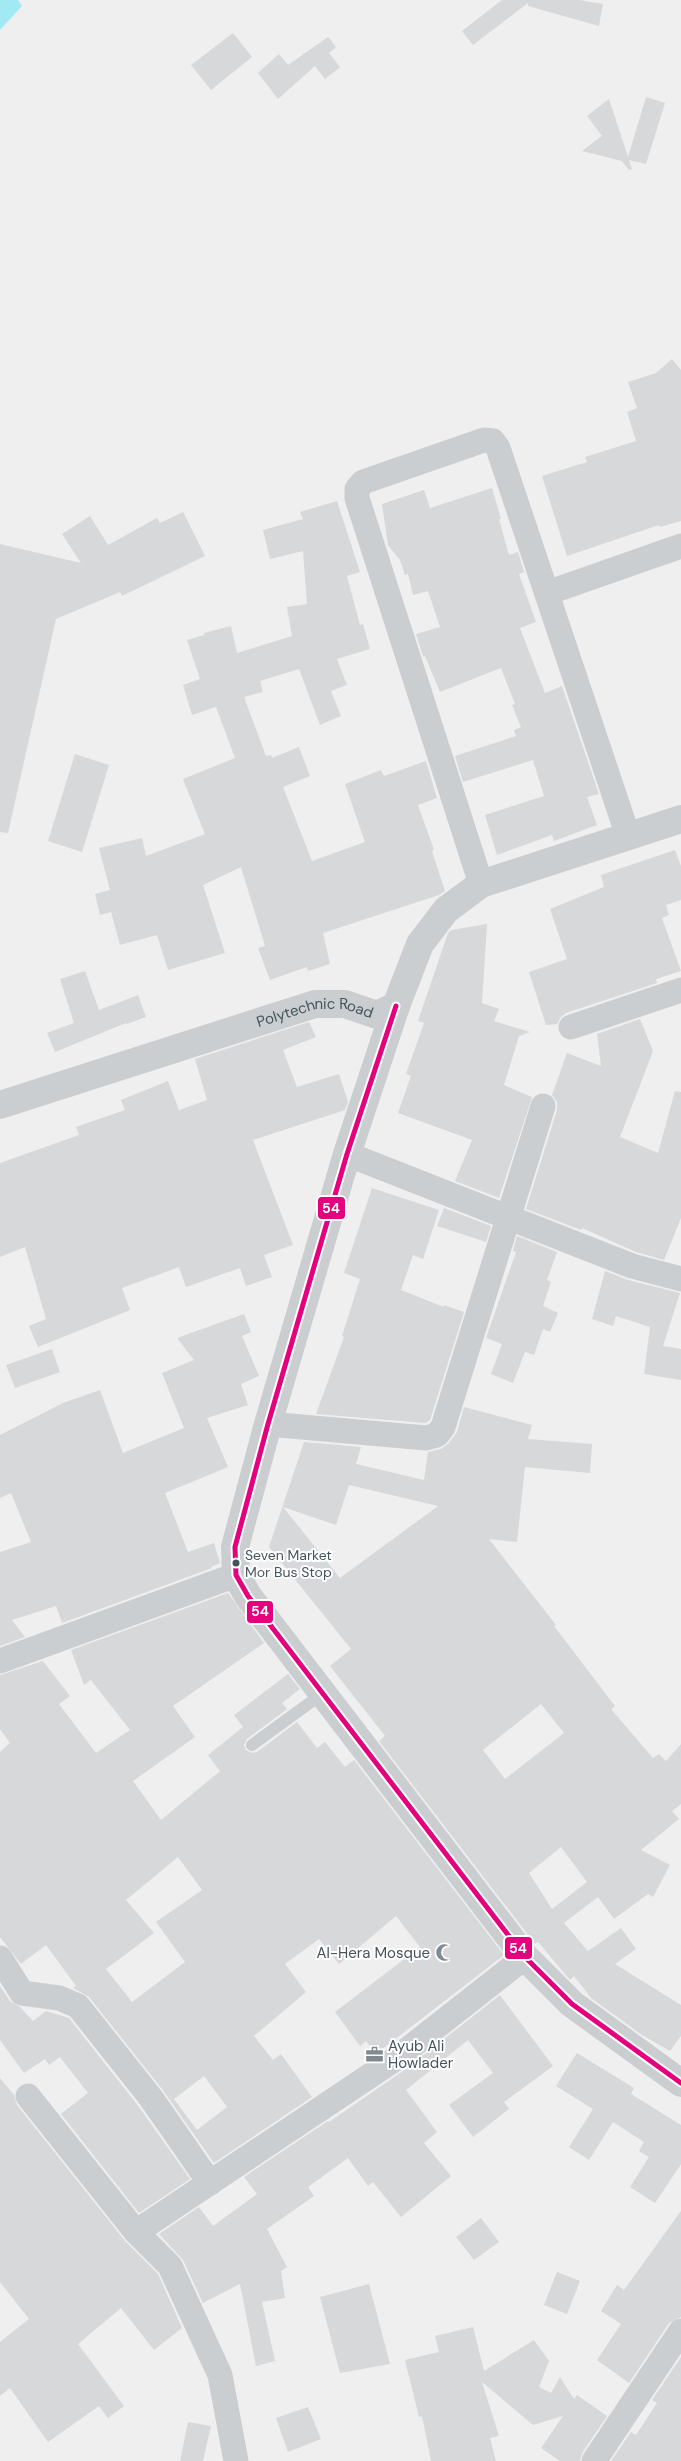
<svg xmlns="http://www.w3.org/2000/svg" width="681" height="2461" font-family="'DM Sans',sans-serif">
  <rect width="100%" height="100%" fill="#f0efef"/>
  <path fill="#a2eaf3" d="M0 0H18L22 6 0 30Z"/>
  <g fill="#d6d8d9" fill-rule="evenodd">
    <path d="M502 0H579L603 4 599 26 528 6V3L473 45 462 31Z"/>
    <path d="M233 33 252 57 211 90 191 65Z"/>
    <path d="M328 37 336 47 329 53 340 67 325 79 315 66 278 99 258 73 279 54 288 65Z"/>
    <path d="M646 97 665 103 646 164 629 160 632 169 629 170 622 161 582 151 602 136 587 116 609 99 628 157Z"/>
    <path d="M672 359 681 370V521L660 527 659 525 567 556 542 476 587 462 585 457 636 441 627 412 637 408 628 382 656 373Z"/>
    <path d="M492 488 501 519H499L509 555 518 552 524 572 519 574 536 622 520 628 545 693 562 686 599 794 587 797 597 825 554 841 552 835 497 855 485 815 544 796 533 760 463 782 455 756 516 736 514 730 521 727 512 705 515 704 501 668 440 692 425 656 423 657 416 634 440 627 428 591 413 595 408 574 405 575 400 560 388 545 382 504 424 490 430 508Z"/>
    <path d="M337 501 360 572 347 576 360 625 363 624 370 649 337 659 347 685 331 691 341 716 320 725 299 669 260 681 263 692 244 697 266 756 271 755 272 758 299 747 310 776 283 787 312 861 365 842 345 784 381 770 384 776 426 761 437 798 418 805 434 850 432 851 445 891 439 895 323 933 330 964 308 971 307 967 270 980 258 948 265 946 241 867 203 885 225 953 168 970 157 935 120 945 111 912 100 915 95 894 110 890 99 848 142 838 146 856 205 834 183 779 235 758 216 707 192 715 183 685 200 679 187 640 204 635V633L231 626 237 653 292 636 287 607 307 604 303 551 270 559 263 530 303 519 300 512Z"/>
    <path d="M183 512 205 556 122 596 120 592 56 619 8 833 0 832V544L81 563 62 534 90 516 108 545 157 518 160 523Z"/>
    <path d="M75 754 109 765 82 852 48 841Z"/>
    <path d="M675 850 681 866V900L666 905 669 915 662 918 681 971 656 979 657 983 566 1013 561 1017 557 1024 546 1025 529 972 567 959 550 909 604 887 601 875Z"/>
    <path d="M487 924 482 1003 499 1009 494 1021 530 1032 519 1036 504 1085 532 1097 499 1198 455 1181 472 1140 398 1113 411 1076 406 1074 424 1023 418 1021 448 933 451 930Z"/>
    <path d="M85 971 99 1010 138 995 146 1017 127 1024 126 1023 55 1052 47 1033 74 1023 60 979Z"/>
    <path d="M640 1019 653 1051 620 1137 658 1153 675 1091 681 1092V1218L664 1260 636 1252 582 1228 581 1230 526 1209 557 1110V1102L552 1095 567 1053 601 1066 597 1034Z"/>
    <path d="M309 1022 316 1037 283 1050 297 1087 339 1074 348 1102 345 1110 253 1140 293 1245 264 1255 272 1277 246 1286 240 1268 186 1287 179 1267 122 1288 130 1310 38 1347 29 1326 46 1319 25 1247 0 1257V1163L79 1135 76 1127 125 1110 121 1100 168 1081 179 1110 207 1100 195 1059Z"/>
    <path d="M372 1188 439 1210 423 1259 413 1255 401 1290 444 1307V1305L464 1312 430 1420 425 1423 316 1414 344 1337 342 1336 360 1279 344 1273Z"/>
    <path d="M444 1208 491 1226 486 1242 437 1226Z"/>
    <path d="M517 1236 557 1252 547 1280 551 1282 543 1306 558 1313 550 1332 543 1329 534 1355 525 1352 513 1383 491 1374 502 1344 486 1338 516 1252 513 1251Z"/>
    <path d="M605 1271 628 1280 680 1293 663 1346 681 1349V1380L644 1374 650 1327 616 1316 613 1326 592 1319Z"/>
    <path d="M244 1314 251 1332 242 1336 259 1376 241 1384 248 1405 207 1418 228 1467 165 1493 188 1552 214 1543 220 1563 211 1567 212 1568 62 1623 56 1606 12 1620 25 1637 0 1646V1552L31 1542 11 1493 0 1498V1435L63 1403 100 1390 123 1453 184 1428 162 1373 194 1360 177 1338Z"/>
    <path d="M52 1349 60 1372 15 1388 6 1365Z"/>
    <path d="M464 1407 532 1425 528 1439 592 1444 590 1473 525 1467 517 1542 489 1539 556 1625 554 1626 615 1706 611 1709 653 1758 659 1754 666 1761 681 1744V1804L672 1811 679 1819 641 1850 670 1865 653 1897 648 1894 614 1919 598 1897 564 1923 588 1951 621 1928 636 1949 615 1964 681 2005V2036L670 2051 642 2035 591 1998 574 1976 570 1980 538 1942 535 1944 379 1741 385 1736 330 1666 351 1649 269 1547 304 1442 361 1447 356 1464 424 1480 428 1452 441 1449 448 1444 457 1432ZM349 1485 438 1506 340 1578 283 1507 336 1525ZM541 1704 564 1733 505 1779 483 1750ZM561 1847 587 1882 552 1909 529 1873Z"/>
    <path d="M228 1593 264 1643 173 1706 195 1737 133 1781 161 1820 220 1771 208 1755 243 1727 234 1715 288 1674 300 1689 282 1703 287 1709 247 1739 244 1745 246 1750 252 1753 257 1752 297 1722 317 1748 325 1742 345 1767 354 1760 504 1955 376 2054 366 2041 360 2046 335 2012 420 1947 396 1916 339 1964 319 1939 285 1964 306 1992 254 2036 273 2060 281 2054 312 2097 214 2163 162 2089 89 1997 73 1988 76 1986 46 1945 21 1964 0 1937V1752L10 1743 0 1729V1675L43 1661 70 1696 59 1704 96 1753 130 1730 91 1680 84 1685 71 1650ZM178 1857 202 1890 156 1922 185 1962 132 2002 106 1969 154 1933 126 1900ZM204 2076 227 2107 197 2130 174 2099Z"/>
    <path d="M0 1986 10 2001 20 2007 33 2021 46 2011 69 2018 139 2107 190 2179 139 2213 61 2114 88 2093 60 2057 49 2065 45 2059 24 2073 0 2040Z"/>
    <path d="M500 1995 553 2066 504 2102 509 2109 473 2137 449 2105 493 2073 468 2040 406 2090 437 2132 424 2143 451 2176 401 2217 373 2182 368 2186 348 2158 308 2187 314 2196 267 2229 287 2267 281 2271 285 2298 262 2302 275 2361 256 2366 240 2284 203 2303 183 2260 159 2234 199 2207 213 2226 257 2194 244 2177 328 2121 329 2122 406 2069Z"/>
    <path d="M577 2053 634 2088 631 2094 681 2125V2164L655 2203 630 2187 649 2157 639 2151 644 2142 613 2122 589 2160 569 2147 593 2109 556 2086Z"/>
    <path d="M0 2078 14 2095 17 2105 125 2241 158 2274 182 2328 154 2350 121 2308 78 2344 124 2406 108 2418 99 2406 48 2442 10 2388 0 2396V2342L29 2319 0 2282Z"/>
    <path d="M681 2211V2317L669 2323 629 2383 597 2360 621 2324 601 2311 617 2285 624 2290Z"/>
    <path d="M481 2218 499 2242 474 2260 456 2237Z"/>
    <path d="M557 2272 580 2281 567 2314 544 2305Z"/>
    <path d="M369 2284 390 2364 340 2373 320 2297Z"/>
    <path d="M473 2327 484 2371 534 2340 549 2361 539 2387 551 2393 560 2377 574 2399 577 2395 607 2416 582 2453 580 2461H560L541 2448 563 2416 533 2425 482 2382 499 2436 490 2438 496 2461H431L422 2416 419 2417 405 2360 439 2352 435 2336Z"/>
    <path d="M681 2357V2461H611L631 2432 636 2435 657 2403 652 2400Z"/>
    <path d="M308 2407 321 2439 288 2452 276 2418Z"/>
    <path d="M188 2422 211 2426 203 2461H180Z"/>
  </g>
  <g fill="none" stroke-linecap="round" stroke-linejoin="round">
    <path stroke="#cbced0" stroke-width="12" d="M252 1745 322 1694"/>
    <g stroke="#cbced0" stroke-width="25">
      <path d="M547 593 681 546"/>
      <path d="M481 884 357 498V489L363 482 484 440 493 441 498 448 628 836"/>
      <path d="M571 1027 681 990"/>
      <path d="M347 1154 632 1266 681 1279"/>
      <path d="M268 1424 426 1438 437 1435 443 1427 543 1106"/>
      <path d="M0 1661 236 1575"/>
      <path d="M0 1958 22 1993 59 1998 78 2006 151 2098 210 2183"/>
      <path d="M28 2096 136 2232 170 2266 220 2375 236 2461"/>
      <path d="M136 2232 398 2057 525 1957"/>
      <path d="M594 2461 681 2331"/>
    </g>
    <g stroke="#cbced0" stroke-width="28">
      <path d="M396 1006 347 1154 268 1424 235 1547 236 1575 248 1596 525 1957 572 2004 681 2083"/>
      <path id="s1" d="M0 1105 315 1004H345L377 1015 396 1006 420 944 446 910 481 884 681 819"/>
    </g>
    <defs>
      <path id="bus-1" d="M396 1006 347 1154 268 1424 235 1547 236 1575 248 1596 525 1957 572 2004 681 2083"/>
    </defs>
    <use href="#bus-1" stroke="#fff" stroke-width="9"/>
    <use href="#bus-1" stroke="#e5007d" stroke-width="5"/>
  </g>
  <defs>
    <symbol id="mosque-bare" viewBox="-9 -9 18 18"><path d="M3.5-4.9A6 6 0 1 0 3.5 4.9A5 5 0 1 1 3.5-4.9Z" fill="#808a90" stroke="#fff" stroke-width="2.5" paint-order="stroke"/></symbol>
    <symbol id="office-bare" viewBox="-9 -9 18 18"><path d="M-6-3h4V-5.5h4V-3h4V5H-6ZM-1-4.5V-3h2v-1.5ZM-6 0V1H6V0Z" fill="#808a90" stroke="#fff" stroke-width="2.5" paint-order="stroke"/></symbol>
  </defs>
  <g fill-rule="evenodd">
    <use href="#mosque-bare" x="432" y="1940" width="25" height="25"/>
    <use href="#office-bare" x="362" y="2042" width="25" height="25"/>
  </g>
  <circle fill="#44545d" stroke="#fff" stroke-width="2" cx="236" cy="1563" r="4.5"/>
  <g text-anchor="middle" stroke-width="4" stroke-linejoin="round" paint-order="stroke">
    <g font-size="14" fill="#44545d" stroke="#fff" text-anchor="start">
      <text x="245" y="1560">Seven Market<tspan x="245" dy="17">Mor Bus Stop</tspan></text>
    </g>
    <g font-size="15" fill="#44545d" stroke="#fff">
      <text dy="5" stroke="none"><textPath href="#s1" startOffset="330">Polytechnic Road</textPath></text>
    </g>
    <g font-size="15" fill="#44545d" stroke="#fff" text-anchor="end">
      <text x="430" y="1958">Al-Hera Mosque</text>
      <text x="388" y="2051" text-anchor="start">Ayub Ali<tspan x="388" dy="17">Howlader</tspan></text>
    </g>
  </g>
  <g stroke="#fff" stroke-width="2">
    <rect x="317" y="1196" width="29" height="24" rx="5" fill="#e5007d"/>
    <rect x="246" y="1600" width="28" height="24" rx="5" fill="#e5007d"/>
    <rect x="504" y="1936" width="29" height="24" rx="5" fill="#e5007d"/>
  </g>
  <g font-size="14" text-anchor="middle" font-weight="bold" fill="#fff">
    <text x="331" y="1213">54</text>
    <text x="260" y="1616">54</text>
    <text x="518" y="1953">54</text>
  </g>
</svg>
